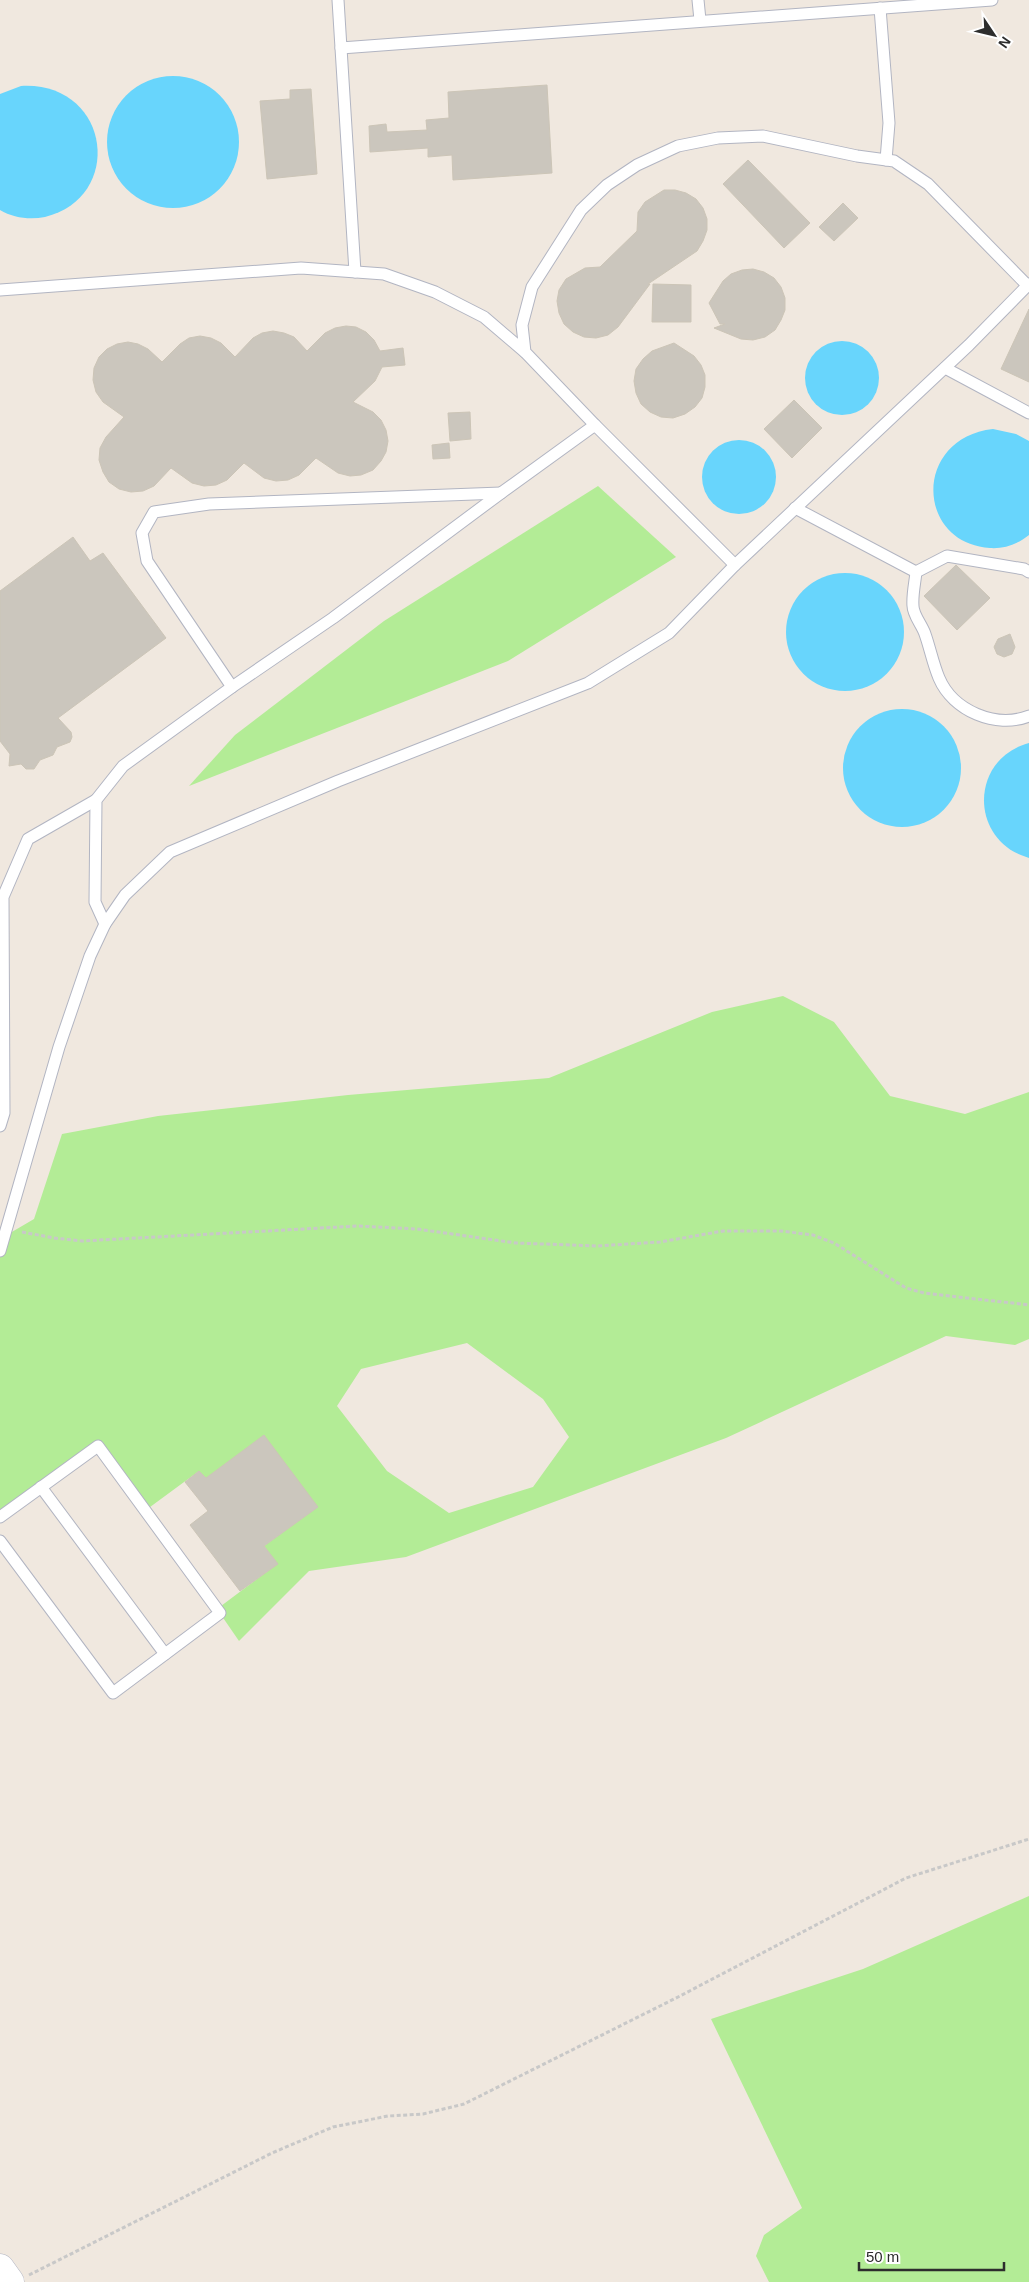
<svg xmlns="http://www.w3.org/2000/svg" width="1029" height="2282" font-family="Helvetica,sans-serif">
  <rect width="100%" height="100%" fill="#f0e8df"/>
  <g fill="#b3ec96" fill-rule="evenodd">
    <path d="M598 486 676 557 508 661 189 786 235 735 384 621Z"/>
    <path d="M783 996 834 1022 890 1096 965 1114 1029 1092V1339L1015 1345 946 1336 726 1438 406 1557 309 1571 239 1641 217 1609 277 1564 264 1546 317 1507 206 1478 199 1471 146 1510 99 1447 0 1517V1251L5 1236 34 1219 62 1134 158 1116 348 1095 549 1078 712 1012ZM467 1343 543 1399 569 1437 533 1487 449 1513 387 1471 337 1406 361 1369Z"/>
    <path d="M1029 1896V2282H769L756 2256 764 2235 802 2208 711 2019 863 1969Z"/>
  </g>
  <g fill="#68d5fc">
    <circle cx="173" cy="142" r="66"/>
    <path d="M21 86C110 81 126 197 45 217 30 220 13 218 0 210V94Z"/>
    <circle cx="842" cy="378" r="37"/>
    <path d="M993 429 1016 434 1029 441V535C1018 544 1004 549 990 548 915 543 913 438 993 429Z"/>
    <circle cx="739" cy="477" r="37"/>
    <circle cx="845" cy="632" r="59"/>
    <circle cx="902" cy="768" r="59"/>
    <path d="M1029 743V858C969 841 969 759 1029 743Z"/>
  </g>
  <g fill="#cbc6bd" stroke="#ccc5b7">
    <path d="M547 85 552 173 453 180 452 155 428 157V148L370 152 369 126 386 124 387 132 427 130 426 120 449 118 448 92Z"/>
    <path d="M311 89 317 174 267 179 260 101 290 99V90Z"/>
    <path d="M748 160 810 223 784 248 723 184Z"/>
    <path d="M664 190H675L686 193 696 199 703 208 707 219V230L703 241 697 251 648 284H650L618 327 608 335 596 338 584 337 573 332 564 324 559 313 557 301 559 290 566 279 585 268 600 267 637 231 638 212 645 202Z"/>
    <path d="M843 203 858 218 834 241 819 227Z"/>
    <path d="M753 269 764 272 774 278 781 287 785 298V310L781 320 775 330 765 337 753 340 741 339 714 328 725 324H720L709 303 723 281 731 274 742 270Z"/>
    <path d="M653 284 691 285V322H652Z"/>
    <path d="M1029 309V382L1001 369Z"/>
    <path d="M346 326 356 327 366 332 374 340 380 351 403 348 405 365 382 367 375 381 353 402 373 412 381 420 386 430 388 441 386 452 381 461 373 470 361 475 350 476 338 473 316 458 299 475 288 480 276 481 264 478 244 463 227 480 216 485 204 486 192 483 171 468 154 486 143 491 131 492 119 489 109 482 103 472 99 460 100 448 106 437 124 417 103 402 96 392 93 380 94 368 99 357 107 349 117 344 128 342 138 344 148 349 162 362 180 344 189 338 200 336 211 338 221 343 235 357 253 338 262 333 273 331 284 333 294 337 307 351 325 333 335 328Z"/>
    <path d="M674 343 694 356 701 365 705 375V387L702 398 695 407 685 414 673 418 661 417 650 412 641 404 636 393 634 381 636 369 643 359 652 351Z"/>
    <path d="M794 400 822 428 792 458 764 429Z"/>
    <path d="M470 412 471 439 450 441 448 413Z"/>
    <path d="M449 443 450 458 433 459 432 445Z"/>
    <path d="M73 537 90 561 103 553 166 638 58 718 71 732 72 737 70 742 57 747 53 755 40 760 34 769H26L21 764 9 766 10 754 0 741V591Z"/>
    <path d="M956 565 990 598 957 630 924 596Z"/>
    <path d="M1010 634 1015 647 1012 654 1004 657 997 654 994 647 998 639Z"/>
    <path d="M264 1435 318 1507 264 1546 278 1564 240 1591 190 1525 208 1511 185 1482 199 1471 206 1478Z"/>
  </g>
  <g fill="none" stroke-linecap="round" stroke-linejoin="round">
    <defs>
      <g id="service">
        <path d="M338 0 341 48 992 0"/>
        <path d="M698 0 700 20"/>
        <path d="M880 8 889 123 886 160"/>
        <path d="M341 48 355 272"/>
        <path d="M0 290 301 268 384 274 435 292 484 317 525 352"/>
        <path d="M945 368 1029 413"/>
        <path d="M595 425 525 352 522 325 532 287 581 210 607 185 637 165 678 146 718 138 763 136 857 156 894 161 928 184 1027 285"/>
        <path d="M795 508 916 572"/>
        <path d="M916 572C915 583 912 595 913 606 913 615 922 625 925 634 930 648 933 664 939 678 953 711 996 729 1029 716"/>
        <path d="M916 572 947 556 1024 569 1029 572"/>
        <path d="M232 687 147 561 142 533 154 512 209 504 501 493"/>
        <path d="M105 924 95 902 96 800 123 766 232 687 333 618 501 493 595 425 735 565"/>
        <path d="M0 1126 4 1113 3 897 28 839 96 800"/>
        <path d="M0 1251 59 1047 90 956 105 924 125 895 170 852 338 781 588 683 669 633 735 565 969 345 1029 284"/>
        <path d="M41 1487 165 1654"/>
        <path d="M0 1517 98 1446 220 1613 113 1693 0 1541"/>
      </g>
      <path id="secondary" d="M0 2268 10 2282"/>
    </defs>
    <use href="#service" stroke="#b2b5c2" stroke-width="13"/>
    <use href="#secondary" stroke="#b2b5c2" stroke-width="29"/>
    <g stroke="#c8c8c8" stroke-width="3" stroke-dasharray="4 2.5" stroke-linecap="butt">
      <path d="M22 1232 54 1238 82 1241 358 1226 417 1229 516 1243 597 1246 660 1242 723 1231H781L813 1235 834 1243 906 1288 924 1293 1029 1305"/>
      <path d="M29 2275 272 2153 333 2127 388 2116 423 2114 464 2104 678 1997 906 1878 1029 1839"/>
    </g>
    <use href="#service" stroke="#fff" stroke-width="11"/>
    <use href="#secondary" stroke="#fff" stroke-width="28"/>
  </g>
  <g transform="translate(994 35) rotate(125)" stroke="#ffffff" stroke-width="4" paint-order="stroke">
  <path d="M0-4L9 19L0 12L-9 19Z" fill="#2d2d2d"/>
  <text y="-8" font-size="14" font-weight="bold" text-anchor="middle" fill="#2d2d2d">N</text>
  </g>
  <path d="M859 2262v8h145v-8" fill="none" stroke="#2d2d2d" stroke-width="2.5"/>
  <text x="866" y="2262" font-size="15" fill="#2d2d2d" stroke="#ffffff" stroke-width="4" paint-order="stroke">50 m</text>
</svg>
